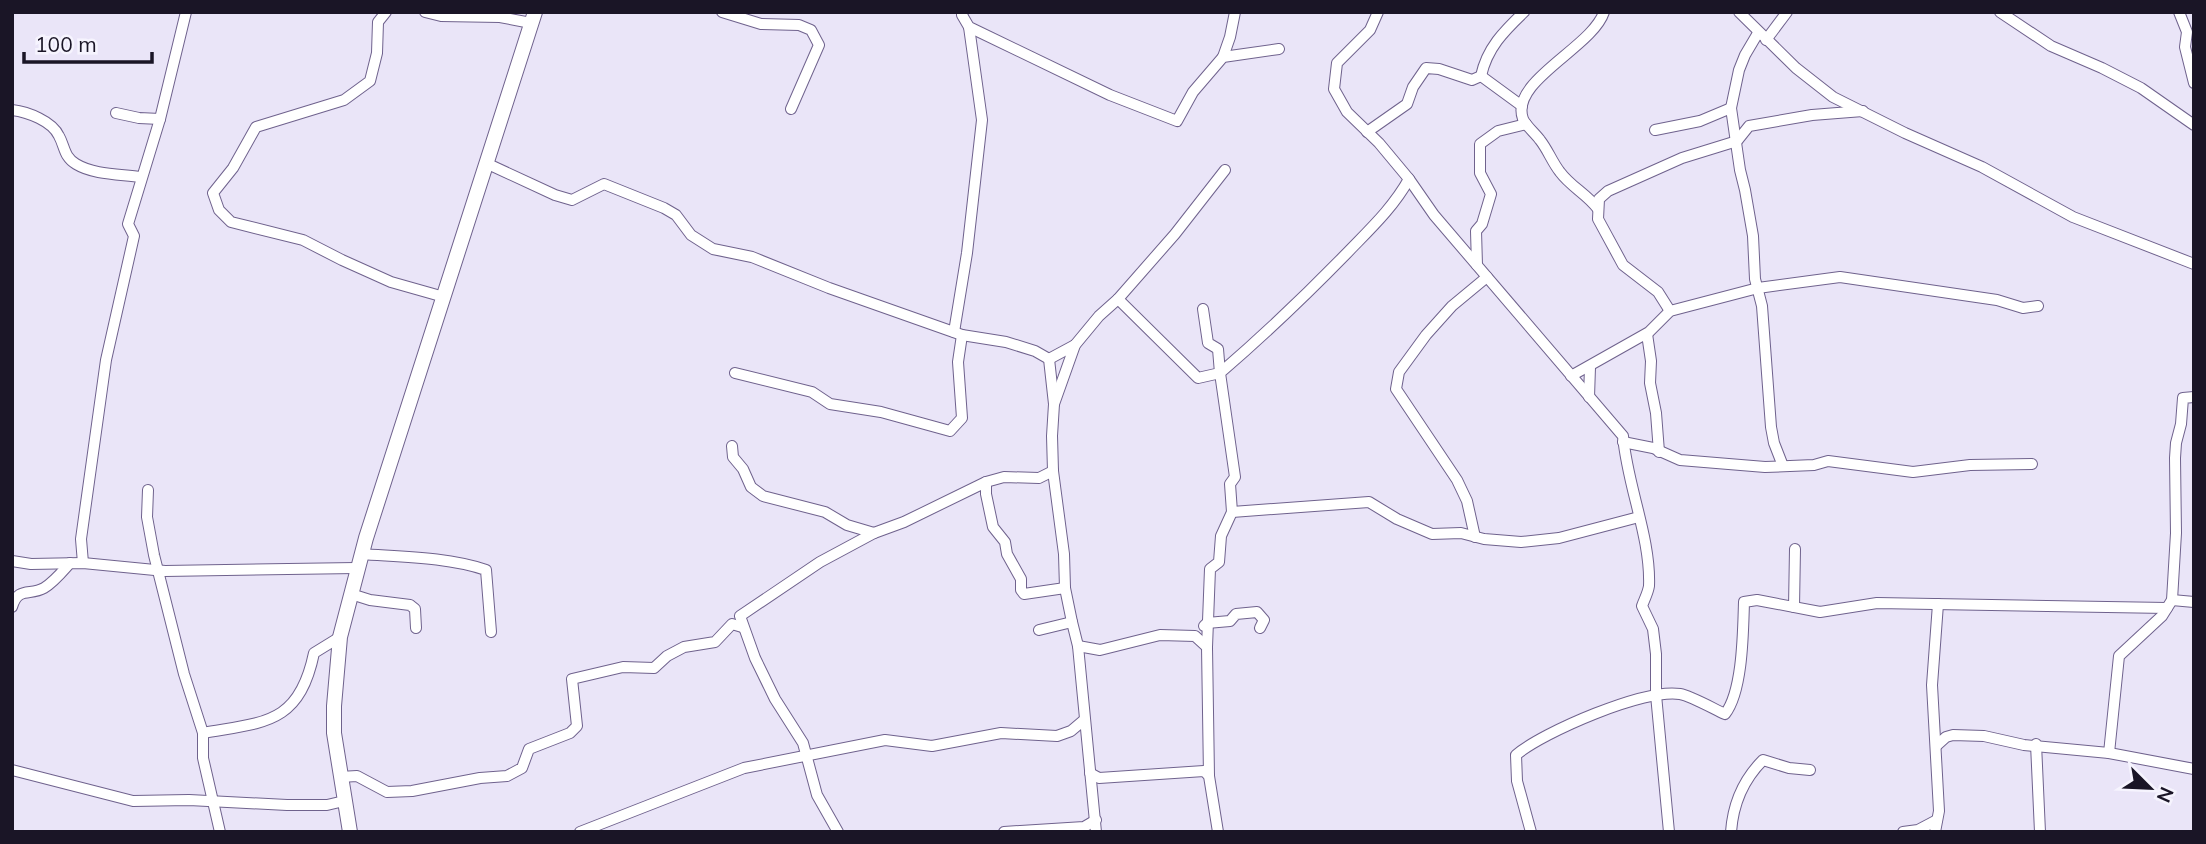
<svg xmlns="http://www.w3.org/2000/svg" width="2206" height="844" font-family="Mulish,sans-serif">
  <rect width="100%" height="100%" fill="#eae5f8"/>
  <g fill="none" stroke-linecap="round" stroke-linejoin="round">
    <defs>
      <g id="street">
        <path d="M386 12 378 22 377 53 370 81 344 100 256 127 233 168 213 193 219 210 231 222 303 240 342 260 391 282 444 297"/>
        <path d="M425 12 441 16 500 17 531 23"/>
        <path d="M722 12 761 24 799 25 811 30 819 45 791 109"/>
        <path d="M963 12 962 15 969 27 1110 95 1177 121 1193 92 1223 57 1279 49"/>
        <path d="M1739 12 1796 68 1833 97 1905 133 1982 167 2073 217 2194 264"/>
        <path d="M2000 12 2051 46 2102 68 2141 88 2194 125"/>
        <path d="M2179 12 2187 32 2185 47 2194 83"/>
        <path d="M1758 33 1745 55 1739 70 1731 108 1740 170 1745 190 1753 236 1755 279 1762 306 1771 427 1774 443 1783 466"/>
        <path d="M1766 40 1787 12"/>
        <path d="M1223 57 1230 37 1235 12"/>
        <path d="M1481 76 1522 106"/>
        <path d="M12 110C28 112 52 121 59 136 65 147 64 157 76 164 94 175 120 174 141 177"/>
        <path d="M116 113 139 118 160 119"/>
        <path d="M1655 130 1700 121 1731 108"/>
        <path d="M1367 132 1407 104 1413 87 1426 68 1439 69 1472 80 1481 76C1487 48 1504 31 1524 12"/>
        <path d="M488 164 555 195 572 200 604 184 664 208 676 215 691 235 713 249 752 257 829 288 962 335 1006 342 1035 351 1049 359 1054 404"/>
        <path d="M1409 179 1434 215 1623 436C1627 485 1651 538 1649 586 1648 593 1644 600 1642 606L1653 629 1656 654V695L1669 832"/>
        <path d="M1598 209C1587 194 1571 187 1560 172 1552 162 1548 150 1540 140 1535 133 1526 126 1523 119 1509 81 1592 48 1604 12"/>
        <path d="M1477 265 1476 231 1482 224 1491 194 1480 173V144L1498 131 1526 124"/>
        <path d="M1118 299 1198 378 1220 373 1218 349 1208 343 1203 309"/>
        <path d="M1670 311 1658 292 1623 265 1598 219 1599 199 1608 191 1682 158 1737 141 1749 126 1812 115 1863 111"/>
        <path d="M954 332 967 253 982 120 969 27"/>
        <path d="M1647 334 1651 361 1650 383 1656 413 1659 452"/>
        <path d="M1049 359 1075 345"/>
        <path d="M735 373 812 392 830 404 881 412 950 431 962 418 958 362 962 335"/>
        <path d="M1571 376 1649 332 1670 311 1758 288 1840 277 1997 300 2023 308 2038 306"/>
        <path d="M1589 397 1590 367"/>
        <path d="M1623 442 1653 448 1680 460 1765 467 1814 465 1828 461 1913 472 1970 465 2032 464"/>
        <path d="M732 446 733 457 743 469 751 487 763 496 825 512 847 525 874 533"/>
        <path d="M986 482V494L993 527 1005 542 1007 554 1021 579V590L1024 594 1065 588"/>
        <path d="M148 490 147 517 154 555 184 674 203 733V758L220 832"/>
        <path d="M1232 512 1369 502 1397 519 1432 534 1461 533 1484 539 1521 542 1559 538 1639 517"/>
        <path d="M1475 537 1467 501 1457 480 1396 389 1399 372 1426 335 1452 306 1487 277"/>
        <path d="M361 554C402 557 447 557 486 570L491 632"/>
        <path d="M12 561 31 564 83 563 165 571 356 568"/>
        <path d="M83 563 81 539 106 360 134 236 128 224 160 119 186 12"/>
        <path d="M351 594 370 600 410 605 415 609 416 628"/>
        <path d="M2172 600 2194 602"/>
        <path d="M12 607C18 586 30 596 44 588 54 582 62 572 70 563"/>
        <path d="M1794 607 1795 549"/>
        <path d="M1072 622 1065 588 1064 554 1053 471 1052 436 1054 404 1075 345 1099 316 1118 299 1175 234 1225 170"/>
        <path d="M1204 626 1207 623 1230 621 1236 614 1257 612 1264 620 1260 628"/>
        <path d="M1039 630 1072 622 1078 646 1096 832"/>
        <path d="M1078 646 1100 650 1160 635 1195 636 1207 647 1209 776"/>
        <path d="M1207 647 1210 569 1219 562 1221 536 1232 512 1230 484 1235 477 1220 373C1264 335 1306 295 1346 254 1369 230 1393 208 1409 179L1379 143 1347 112 1334 89 1337 63 1370 30 1378 12"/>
        <path d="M203 733C264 722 299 725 314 653L340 637"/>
        <path d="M2036 744 2040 832"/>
        <path d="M1936 746 1946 737 1953 735 1984 736 2024 745 2109 753 2194 769"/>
        <path d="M2109 753 2119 656 2162 616 2172 600 2176 533 2175 458 2176 443 2181 424 2183 398 2194 397"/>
        <path d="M12 770 133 801 189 800 287 805H327L344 801"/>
        <path d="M1090 773 1099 778 1204 771 1209 776 1218 832"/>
        <path d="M340 777 357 776 387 792 412 791 480 778 507 776 522 768 529 749 570 733 577 726 572 679 623 667 654 668 667 656 684 647 715 642 732 624 742 627"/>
        <path d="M580 832 744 768 885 740 932 746 1001 733 1057 736 1071 731 1084 720"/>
        <path d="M838 832 817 795 803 743 775 699 755 658 740 616 820 562 874 533 904 522 986 482 1004 477 1039 478 1053 471"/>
        <path d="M1004 832 1084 827 1096 820"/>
        <path d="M1531 832 1517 781 1516 755C1543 732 1645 688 1680 694 1691 696 1714 709 1725 714 1743 691 1743 631 1744 602L1757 600 1820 612 1877 603 2167 608"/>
        <path d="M1731 832C1733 804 1743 780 1763 760L1789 768 1810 770"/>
        <path d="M1903 832 1918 830 1937 820"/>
        <path d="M1935 832 1939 811 1932 685 1938 604"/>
      </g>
      <path id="secondary" d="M350 832 334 733V706L340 637 366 538 535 12"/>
    </defs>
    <use href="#street" stroke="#6f628d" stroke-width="12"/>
    <use href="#secondary" stroke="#6f628d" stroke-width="16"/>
    <use href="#street" stroke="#fff" stroke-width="10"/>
    <use href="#secondary" stroke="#fff" stroke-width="14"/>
  </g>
  <rect width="2206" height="844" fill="none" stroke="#1a1526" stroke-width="28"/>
  <g transform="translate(2150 788) rotate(114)" stroke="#f6f4fe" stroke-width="5" paint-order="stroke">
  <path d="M0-5L12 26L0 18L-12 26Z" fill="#1a1526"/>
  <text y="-10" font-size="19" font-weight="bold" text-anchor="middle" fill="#1a1526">N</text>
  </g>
  <path d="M24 52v10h128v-10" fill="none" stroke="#1a1526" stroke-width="3.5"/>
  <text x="35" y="52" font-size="21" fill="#1a1526" stroke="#f6f4fe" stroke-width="5" paint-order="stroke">100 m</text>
</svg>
